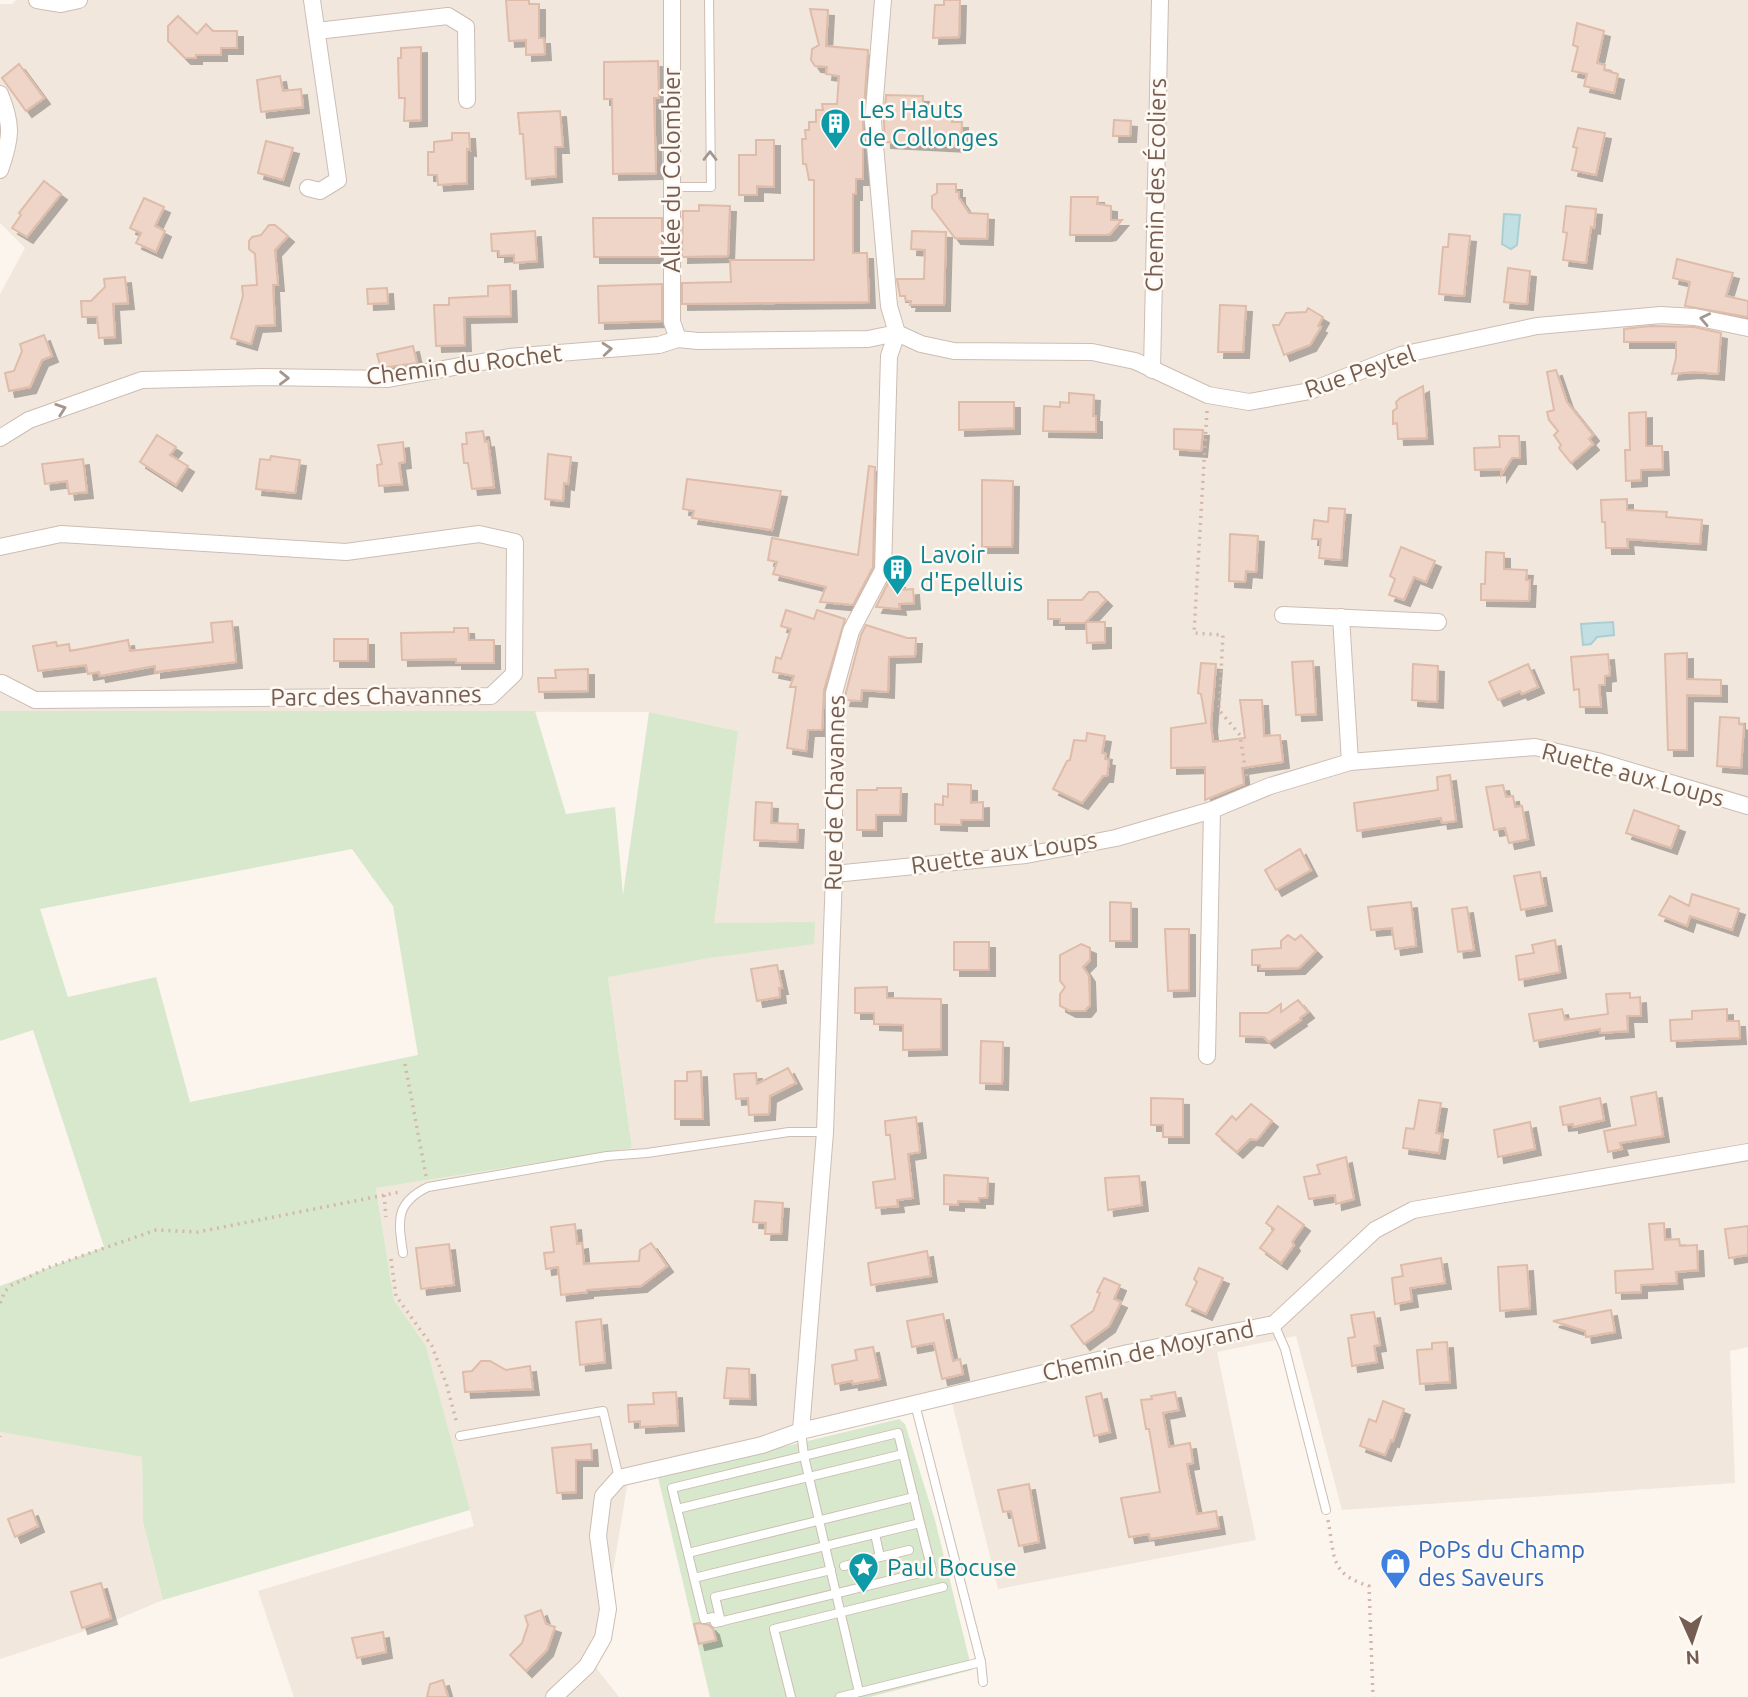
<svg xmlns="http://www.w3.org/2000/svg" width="1748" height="1697" font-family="Ubuntu,sans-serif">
  <defs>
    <filter id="shadow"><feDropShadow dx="6" dy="6" stdDeviation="0" flood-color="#0004"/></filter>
  </defs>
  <rect width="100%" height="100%" fill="#fbf5ed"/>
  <g fill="#f2e7dc">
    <path d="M16 0H1748V1347L1730 1351 1735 1483 1342 1510 1296 1336 1217 1352 1256 1540 998 1589 949 1390 630 1468 597 1669 619 1697H294L258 1591 474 1526 426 1346 394 1300 376 1188 632 1148 608 977 738 731 649 712 0 711V294L25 248 0 223V4H12Z"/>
    <path d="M0 1432 142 1457 143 1522 163 1600 106 1624 0 1659Z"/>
  </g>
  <g fill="#d8e8cc" fill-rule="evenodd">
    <path d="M0 711H535L566 814 615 807 623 895 649 712 738 731 714 923 815 922 814 944 709 958 608 977 632 1148 376 1188 394 1300 426 1346 470 1510 163 1600 143 1522 142 1457 0 1432V1286L104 1247 33 1030 0 1041ZM352 849 393 906 418 1055 190 1102 156 977 68 997 40 909Z"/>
    <path d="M899 1419 905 1424 935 1520 972 1670 870 1697H710L658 1477Z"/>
  </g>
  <g fill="#c2e0e3" stroke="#a9cfd4" stroke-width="2">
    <path d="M1504 214 1520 215 1517 245 1511 249 1502 244Z"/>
    <path d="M1613 622 1614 635 1597 637 1591 644 1583 645 1581 624Z"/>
  </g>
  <g fill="#eed5c7" stroke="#dfbca9" stroke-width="2" filter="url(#shadow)">
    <path d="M506 0H529V4H539V38H544L545 54 526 55V40L509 41Z"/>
    <path d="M944 0H960L959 37 933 38 935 5H944Z"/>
    <path d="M810 9 828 10 826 46 868 50 863 121V179H856V194H853V253H867L869 302 682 304V283L731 282 730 260H814V180H809L806 164H803L802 139H806L805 130H809V122H816V110H823L822 104H837L839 76 826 74 827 67 815 66 811 60 812 49 819 45Z"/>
    <path d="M178 16 197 34 206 24 213 31H237V48H221V55H196V58H185L168 41V26Z"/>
    <path d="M1577 23 1604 31 1597 63 1605 65 1604 70 1618 74 1614 93 1584 86 1587 74 1572 71 1578 47 1573 45Z"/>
    <path d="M421 47V120L404 121 405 98H399L398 58H401V48Z"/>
    <path d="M658 61 659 98H654L656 173 613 174 612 99H604V62Z"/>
    <path d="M19 64 44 98 26 111 2 78Z"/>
    <path d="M280 76 283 91 301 89 303 107 261 112 257 80Z"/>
    <path d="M886 95 923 96V117L953 118 952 122H962L961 146 885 142 884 122Z"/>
    <path d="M560 111 563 147H555L556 176 526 179 523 134H520L518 113Z"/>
    <path d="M1114 120 1131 121 1130 136H1113Z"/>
    <path d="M1578 128 1605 133 1596 175 1572 170 1577 148 1573 147Z"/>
    <path d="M452 133H469L470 150 467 149V183L438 185 437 175H428V152H434V142L452 140Z"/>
    <path d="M756 140H774V187L757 186V195H739V155H756Z"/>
    <path d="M266 141 293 148 283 180 258 173Z"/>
    <path d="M44 181 61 194 27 237 12 228 21 215 19 213Z"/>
    <path d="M937 184H956V192H959V198L969 213 988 214 987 239 955 238 932 208V196L937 193Z"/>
    <path d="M1071 197H1098L1097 204 1111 206V220H1122L1110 234 1106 235H1070Z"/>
    <path d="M144 198 164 207 155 226 165 231 156 252 136 243 141 233 130 228Z"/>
    <path d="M699 205 730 206 728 256 682 257 683 211H699Z"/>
    <path d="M1566 206 1596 209 1594 228 1591 227 1586 263 1563 260 1567 233 1563 232Z"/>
    <path d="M593 218H662V257H594Z"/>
    <path d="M269 225H275L288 236 275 250 278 285H273L275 325 256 326 251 344 231 338 243 296 242 286 257 285 255 254 249 249V241L252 237 261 235Z"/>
    <path d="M535 231 537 261 514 263V255L499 256V251H492L491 234Z"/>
    <path d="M912 231 946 232 944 305H910L911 301H906L905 296H900L897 279H924L925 250 911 249Z"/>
    <path d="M1449 234 1470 236 1464 296 1439 294 1443 247H1448Z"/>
    <path d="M1677 259 1733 273 1726 296 1748 301V317L1685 306 1690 282 1673 278Z"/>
    <path d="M1508 268 1530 271 1527 304 1504 302Z"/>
    <path d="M125 277 128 303 113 304 115 337 99 338 97 317H82L81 301H91L105 287 104 279Z"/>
    <path d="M662 284V321L599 323 598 286Z"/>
    <path d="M510 285 511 316 464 317 465 345 436 346 434 305H449V298L488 296V286Z"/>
    <path d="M387 288 388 303 368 304 367 289Z"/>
    <path d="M1220 305 1246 306 1243 352H1218Z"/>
    <path d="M1308 308 1323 317 1318 326 1321 327 1310 345 1284 355 1273 325H1279L1286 313 1306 312Z"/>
    <path d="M1651 326 1694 327 1721 333 1718 374 1694 372 1672 374 1676 358V342H1624V329Z"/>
    <path d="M44 335 52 356 42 360 30 387 9 391 5 373 14 371 22 351 20 344Z"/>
    <path d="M413 346 417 363 381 368 377 354Z"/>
    <path d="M1556 370 1567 402 1593 435 1589 439 1593 444 1571 463 1559 448 1561 445 1554 435 1558 431 1549 420 1547 412 1554 410 1547 372Z"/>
    <path d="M1423 386 1427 438 1398 439 1397 423 1393 424V411L1397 408 1396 402 1400 398Z"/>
    <path d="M1069 393 1094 395 1093 416H1096V432L1043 431 1044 406 1060 407V402L1069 403Z"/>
    <path d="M959 402H1014V428L959 430Z"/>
    <path d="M1646 412V446H1662L1663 469 1641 470V480L1626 481 1625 450H1630L1629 413Z"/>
    <path d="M1174 429 1203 430 1201 451 1174 449Z"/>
    <path d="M483 431 485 442 488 441 494 487 472 489 468 463H464L462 444H467L466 433Z"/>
    <path d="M157 435 176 447 170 455 188 466 176 485 140 462Z"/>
    <path d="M1499 436H1519L1520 458H1512L1501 475V469L1475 470 1474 448 1500 447Z"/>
    <path d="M403 442 405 462 399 463 402 484 379 486 377 465 382 464 378 445Z"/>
    <path d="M548 454 571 457 568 484 564 483 563 501 545 499Z"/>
    <path d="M271 456 300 460 295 493 256 489 260 459 270 460Z"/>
    <path d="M83 459 87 492 69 494 67 481 45 484 42 464Z"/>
    <path d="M869 466 875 467 873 567 853 605 820 602 826 587 773 574 777 562 768 560 772 538 858 555Z"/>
    <path d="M687 479 781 491 772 530 692 518 694 511 683 509Z"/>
    <path d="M982 480 1013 481 1012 547H982Z"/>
    <path d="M1627 499V510L1667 512 1666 517 1702 520 1700 544 1627 539 1628 548H1606L1605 522H1602L1601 500Z"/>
    <path d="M1329 508 1345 509 1341 560 1319 558 1321 539H1312L1314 520 1328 522Z"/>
    <path d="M1230 534 1258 536 1256 572 1246 571 1245 582 1229 581Z"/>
    <path d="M1401 547 1435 561 1426 582 1414 577 1404 600 1389 595 1395 579 1390 576Z"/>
    <path d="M1486 552 1504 553V569L1527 570 1526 580H1530L1529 601 1481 600V584H1485Z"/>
    <path d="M889 581 899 582V590L913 589 914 603 899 604 900 609 876 607Z"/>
    <path d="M1089 592H1098L1106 600 1085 623H1060V619H1048V600H1082Z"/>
    <path d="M786 610 814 619 817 610 845 619 824 690 822 730H808L806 751 787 748 796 687H790L794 676 773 672 776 657 781 659 791 629 781 626Z"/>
    <path d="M232 621 236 662 155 672V666L100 676 99 672 88 674 86 665 38 671 33 646 56 642 57 646 69 644 70 651 128 640 130 651 213 642 211 623Z"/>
    <path d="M1086 622H1105V642L1087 643Z"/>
    <path d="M866 625 907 638H916L915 656 889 657 888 692 862 690 861 701 844 700 861 635Z"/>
    <path d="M454 628H468L469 640H494V663H456V659L402 660 401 633 454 632Z"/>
    <rect x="334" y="639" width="34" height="22"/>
    <path d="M1687 653V679L1721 680V696L1687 695V750H1668L1665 654Z"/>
    <path d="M1608 654 1610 675 1605 676V685H1599L1601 707H1580L1579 689 1574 690 1571 657Z"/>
    <path d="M1313 661 1316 714 1296 715 1292 662Z"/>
    <path d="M1201 663 1216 664 1211 725 1213 742 1245 738 1240 700H1262L1264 736 1280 735 1283 762 1242 768 1244 784 1205 800V767L1171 768V728L1206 723 1201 694 1198 693Z"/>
    <path d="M1413 664 1438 666 1437 702 1412 700Z"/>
    <path d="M1528 664 1538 687 1522 694 1520 691 1498 700 1489 682Z"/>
    <path d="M588 669V691L539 692 538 678H556L555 670Z"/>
    <path d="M1720 717 1739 718V724L1744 725 1741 768 1717 766Z"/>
    <path d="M1087 733 1105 736 1102 753 1106 754 1105 759 1109 760 1107 776H1103L1082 803 1053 789 1067 761 1070 760 1074 740 1086 741Z"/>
    <path d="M1450 775 1456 821 1442 823 1441 818 1357 831 1354 803 1438 790 1437 777Z"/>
    <path d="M948 784 971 785V803L983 802V820H961V825L935 824V804L943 805V796L948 797Z"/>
    <path d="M1503 785 1506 797 1513 796 1515 807 1522 806 1528 839 1509 843 1505 828 1494 830 1486 787Z"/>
    <path d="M877 788H901L900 815H876V830H857V790H877Z"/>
    <path d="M756 802 772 803 771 823 798 824 797 842 754 840Z"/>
    <path d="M1634 810 1679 826 1671 848 1626 833Z"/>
    <path d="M1300 849 1311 870 1276 890 1265 870Z"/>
    <path d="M1540 872 1546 905 1521 910 1514 876Z"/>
    <path d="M1692 894 1739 909 1732 930 1690 916 1687 926 1659 915 1670 896 1689 906Z"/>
    <path d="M1110 902 1131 903V941H1110Z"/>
    <path d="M1411 902 1416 946 1395 949 1392 928 1371 930 1368 907Z"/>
    <path d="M1467 907 1474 950 1458 952 1452 909Z"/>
    <path d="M1165 929H1189V990L1168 991Z"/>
    <path d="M1288 935 1295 940 1301 935 1316 951 1299 968 1260 969V965H1252V950L1281 948V941Z"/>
    <path d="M1555 940 1560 972 1519 980 1516 956 1534 953 1532 945Z"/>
    <rect x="954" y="942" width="35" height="28"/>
    <path d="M1081 944 1090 948V960L1083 967 1089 976 1090 1005 1085 1011H1070L1060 1006V994L1065 987 1060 981V955Z"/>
    <path d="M777 965 782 988H779L780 997 757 1001 751 969Z"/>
    <path d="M887 987V998L941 999V1049L903 1050V1025L874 1024V1013H855V988Z"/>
    <path d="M1630 993V998L1640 997 1641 1016H1627L1628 1031 1600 1033V1029L1534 1041 1529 1014 1562 1009 1565 1020 1608 1014 1606 994Z"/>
    <path d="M1298 1000 1308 1012 1300 1018 1301 1020 1269 1042 1264 1037 1240 1036V1013H1268L1281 1004V1012Z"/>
    <path d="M1727 1009V1021H1739L1740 1038 1671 1041 1670 1020 1692 1019V1011Z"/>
    <path d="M981 1041 1003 1042 1002 1084 980 1083Z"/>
    <path d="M788 1068 796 1083 770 1096 769 1114 749 1115 748 1098 736 1099 734 1074 756 1073 757 1084Z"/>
    <path d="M701 1071 703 1119H675V1081H687V1072Z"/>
    <path d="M1656 1092 1663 1136 1620 1143 1622 1149 1608 1152 1604 1131 1636 1125 1631 1097Z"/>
    <path d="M1151 1098 1183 1099V1137H1163V1125H1151Z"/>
    <path d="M1600 1098 1604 1120 1573 1127V1124L1563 1125 1560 1107Z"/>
    <path d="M1419 1100 1441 1103 1436 1133 1442 1134 1439 1153 1403 1148 1406 1128 1414 1129Z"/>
    <path d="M1251 1104 1272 1121 1257 1140 1250 1139 1237 1152 1216 1134 1232 1116 1236 1120Z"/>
    <path d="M916 1117 920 1152 908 1154 913 1198 897 1200 898 1206 876 1208 873 1182 895 1179 890 1135H886L885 1121Z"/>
    <path d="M1530 1122 1535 1149 1498 1157 1494 1130Z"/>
    <path d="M1346 1157 1354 1199 1336 1204 1335 1195 1309 1199 1304 1177 1320 1174 1317 1165Z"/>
    <path d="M944 1175 988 1178 987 1198H979V1202L958 1201V1205L944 1204Z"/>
    <path d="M1139 1176 1142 1205 1108 1210 1105 1178Z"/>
    <path d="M755 1201 783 1203 781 1234H765L766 1223 753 1222Z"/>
    <path d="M1278 1206 1304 1225 1292 1242 1294 1245 1281 1263 1260 1248 1274 1229 1266 1223Z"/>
    <path d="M1664 1223 1665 1240 1679 1239 1680 1246 1697 1245 1698 1270 1676 1272 1677 1283 1641 1285V1292L1616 1293 1615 1271 1653 1269 1649 1224Z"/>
    <path d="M575 1224 577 1244 582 1243 584 1264 639 1261 640 1250 651 1243 667 1266 641 1286 587 1290V1292L561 1295 558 1267 546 1269 544 1253 554 1252 551 1227Z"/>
    <path d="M1748 1226V1255L1729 1258 1725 1229Z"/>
    <path d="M449 1244 454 1285 421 1289 416 1248Z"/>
    <path d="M927 1251 931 1276 871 1285 868 1263Z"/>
    <path d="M1441 1258 1445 1283 1410 1288 1412 1301 1395 1304 1392 1278 1403 1276 1401 1265Z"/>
    <path d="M1527 1265 1530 1308 1500 1311 1498 1267Z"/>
    <path d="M1199 1268 1223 1278 1206 1314 1186 1305 1197 1282 1194 1279Z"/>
    <path d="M1104 1278 1120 1285 1114 1299 1121 1302 1109 1326 1084 1344 1071 1326 1093 1311 1100 1293 1097 1292Z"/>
    <path d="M1611 1310 1615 1332 1586 1337 1585 1331 1553 1321Z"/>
    <path d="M1374 1312 1380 1345 1374 1346 1377 1362 1352 1366 1348 1338 1355 1337 1351 1315Z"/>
    <path d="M943 1314 953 1361 960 1359 963 1374 942 1379 934 1343 912 1347 907 1321Z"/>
    <path d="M601 1319 605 1362 580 1365 576 1322Z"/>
    <path d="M1447 1342 1450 1382 1420 1384 1417 1350 1432 1349V1343Z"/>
    <path d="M873 1347 880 1379 853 1384 852 1381 835 1384 832 1365 857 1360 855 1350Z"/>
    <path d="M481 1361H490L506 1370 530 1366 533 1389 465 1392 463 1372 472 1371Z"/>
    <path d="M727 1368 749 1369 750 1399 724 1398Z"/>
    <path d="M676 1392 678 1425 640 1427V1421L629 1422 628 1405 654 1404 653 1393Z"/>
    <path d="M1175 1392 1179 1410 1163 1413 1169 1447 1190 1443 1193 1463 1187 1464 1197 1514 1216 1511 1219 1528 1150 1539 1149 1534 1129 1537 1121 1498 1160 1492 1149 1429H1146L1141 1400 1152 1399 1151 1396Z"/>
    <path d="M1101 1393 1110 1432 1094 1436 1086 1397Z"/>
    <path d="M1383 1401 1404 1409 1393 1441 1391 1440 1385 1455 1360 1446 1369 1419 1376 1422Z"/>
    <path d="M591 1444 592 1460H576V1492L557 1493 552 1448Z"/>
    <path d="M1029 1484 1039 1542 1019 1546 1011 1511 1003 1512 998 1490Z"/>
    <path d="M32 1510 38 1526 15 1537 8 1519Z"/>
    <path d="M101 1583 111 1618 82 1628 71 1592Z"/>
    <path d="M541 1610 546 1624 555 1627 547 1650 526 1671 510 1655 522 1643 528 1625 525 1616Z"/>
    <path d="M699 1623 709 1625 713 1629 716 1640 699 1644 694 1624Z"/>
    <path d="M383 1632 386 1652 357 1658 352 1638Z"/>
    <path d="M443 1680 448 1697H427L430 1684Z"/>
  </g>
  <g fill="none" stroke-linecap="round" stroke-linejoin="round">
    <defs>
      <g id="service">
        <path d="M673 187H711L709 0"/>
        <path d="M403 1253C398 1220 395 1203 428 1187L607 1156 647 1153 789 1132H825"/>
        <path d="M1274 1324 1285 1349 1326 1510"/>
        <path d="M915 1404 981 1662 983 1682"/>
        <path d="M801 1431 804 1456 859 1692"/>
        <path d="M460 1436 603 1411 619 1478"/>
        <path d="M677 1509 903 1454"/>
        <path d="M875 1534 880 1557 909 1550"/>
        <path d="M688 1553 914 1497"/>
        <path d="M844 1566 880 1557"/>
        <path d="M694 1578 920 1523 898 1433 672 1488 704 1619 713 1617 715 1623 932 1570 920 1523"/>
        <path d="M721 1622 715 1597 831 1570"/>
        <path d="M791 1697 774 1629 943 1587"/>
        <path d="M840 1697 981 1662"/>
      </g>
      <g id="minor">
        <path d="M37 0 61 4 79 0"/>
        <path d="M672 0V322L678 339"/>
        <path d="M317 31 448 16 466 27 467 100"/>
        <path d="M0 94C13 125 11 139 0 170"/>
        <path d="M308 188 320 191 338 180 312 0"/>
        <path d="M897 333 921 344 954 351 1092 352 1135 361 1208 395 1249 402 1310 391 1401 355 1537 326 1661 315 1695 317 1748 328"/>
        <path d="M1152 370 1160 0"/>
        <path d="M0 438 29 420 142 380 263 377 388 379 509 357 659 345 678 339 698 341 868 339 897 333"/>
        <path d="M0 547 61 534 346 552 479 534 515 542 514 674 491 696 35 700 2 683"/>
        <path d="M1283 615 1438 622"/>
        <path d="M1341 617 1350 762"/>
        <path d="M834 874 1026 855 1116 838 1212 810 1270 786 1350 762 1535 747 1597 761 1748 806"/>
        <path d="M1207 1056 1212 810"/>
        <path d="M801 1431 825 1132 834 874V693L851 631 883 570 889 356 897 333 889 306 873 122 883 0"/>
        <path d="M554 1697 587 1666 603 1638 608 1609 598 1536 603 1496 619 1478 762 1445 801 1431 1128 1353 1274 1324 1375 1230 1413 1210 1748 1152"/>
      </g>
    </defs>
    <use href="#service" stroke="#cdbdb3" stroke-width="10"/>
    <use href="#minor" stroke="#cdbdb3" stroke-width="18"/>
    <g stroke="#d3b8a9" stroke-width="3.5" stroke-dasharray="2 5" stroke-linecap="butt">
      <path d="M1207 411 1194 633 1223 635 1219 710 1240 735 1247 780"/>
      <path d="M405 1064 426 1176"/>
      <path d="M384 1195 386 1217"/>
      <path d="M391 1259 396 1296 432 1346 447 1386 457 1424"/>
      <path d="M0 1303 5 1291 12 1285 47 1268 156 1230 198 1232 400 1192"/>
      <path d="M0 1436V1437"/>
      <path d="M1328 1520C1335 1556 1329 1574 1369 1586L1373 1697"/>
    </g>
    <use href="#service" stroke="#fff" stroke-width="8"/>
    <use href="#minor" stroke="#fff" stroke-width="16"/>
  </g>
  <defs><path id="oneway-chevron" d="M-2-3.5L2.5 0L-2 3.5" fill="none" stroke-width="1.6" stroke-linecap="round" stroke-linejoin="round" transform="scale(1.75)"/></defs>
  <g stroke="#a5968e">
    <use href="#oneway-chevron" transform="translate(710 156) rotate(-90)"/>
    <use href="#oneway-chevron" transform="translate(1705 319) rotate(-168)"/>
    <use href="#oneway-chevron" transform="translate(607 349) rotate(-5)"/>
    <use href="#oneway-chevron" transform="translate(284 378) rotate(1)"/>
    <use href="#oneway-chevron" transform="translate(61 409) rotate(-19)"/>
  </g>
  <defs>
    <symbol id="building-pin" viewBox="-11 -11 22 30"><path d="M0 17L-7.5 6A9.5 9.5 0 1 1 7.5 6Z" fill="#0f9aa8" stroke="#fef9f3"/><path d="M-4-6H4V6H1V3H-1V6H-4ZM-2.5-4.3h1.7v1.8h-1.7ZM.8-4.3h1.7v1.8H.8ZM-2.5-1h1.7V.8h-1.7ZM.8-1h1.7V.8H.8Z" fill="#fff"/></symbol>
    <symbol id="shop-pin" viewBox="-11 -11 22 30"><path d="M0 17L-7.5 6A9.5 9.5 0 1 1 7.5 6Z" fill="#3f7fe0" stroke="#fef9f3"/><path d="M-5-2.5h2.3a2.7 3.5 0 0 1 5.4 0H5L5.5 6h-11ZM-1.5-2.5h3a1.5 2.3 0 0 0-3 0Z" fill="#fff"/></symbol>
    <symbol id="sight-pin" viewBox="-11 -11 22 30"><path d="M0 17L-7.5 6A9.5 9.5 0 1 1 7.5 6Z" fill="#0f9aa8" stroke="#fef9f3"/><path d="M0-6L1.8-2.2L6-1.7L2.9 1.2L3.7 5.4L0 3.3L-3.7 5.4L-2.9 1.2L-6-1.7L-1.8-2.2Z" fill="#fff"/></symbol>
  </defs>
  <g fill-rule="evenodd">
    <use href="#building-pin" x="818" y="106" width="35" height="47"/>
    <use href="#building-pin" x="880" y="552" width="35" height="47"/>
    <use href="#shop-pin" x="1378" y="1546" width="35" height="47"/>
    <use href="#sight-pin" x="846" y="1550" width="35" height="47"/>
  </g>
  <g text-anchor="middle" stroke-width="5" stroke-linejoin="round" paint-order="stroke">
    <g font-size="24" fill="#0d838f" stroke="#fef9f3" text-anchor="start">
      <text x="859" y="118">Les Hauts<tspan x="859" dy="28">de Collonges</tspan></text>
      <text x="920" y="563">Lavoir<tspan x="920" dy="28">d'Epelluis</tspan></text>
      <text x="887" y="1576">Paul Bocuse</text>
    </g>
    <g font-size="24" fill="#755d51" stroke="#fef9f3">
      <text transform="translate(672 170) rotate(-90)" y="8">Allée du Colombier</text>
      <text transform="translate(1156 185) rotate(-89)" y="8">Chemin des Écoliers</text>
      <text transform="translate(464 365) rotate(-7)" y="8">Chemin du Rochet</text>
      <text transform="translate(1360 372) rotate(-19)" y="8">Rue Peytel</text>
      <text transform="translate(376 696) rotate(-1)" y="8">Parc des Chavannes</text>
      <text transform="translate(1633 775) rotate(15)" y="8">Ruette aux Loups</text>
      <text transform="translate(835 793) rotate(-89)" y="8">Rue de Chavannes</text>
      <text transform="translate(1004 853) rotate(-8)" y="8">Ruette aux Loups</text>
      <text transform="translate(1148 1351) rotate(-12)" y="8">Chemin de Moyrand</text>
    </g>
    <g font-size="24" fill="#366cbe" stroke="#fef9f3" text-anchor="start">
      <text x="1418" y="1558">PoPs du Champ<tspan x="1418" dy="28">des Saveurs</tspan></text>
    </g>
  </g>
  <g transform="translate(1692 1641) rotate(177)" stroke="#fef9f3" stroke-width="5" paint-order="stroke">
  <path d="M0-5L12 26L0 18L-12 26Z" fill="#755d51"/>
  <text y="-10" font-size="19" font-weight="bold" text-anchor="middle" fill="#755d51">N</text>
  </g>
</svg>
